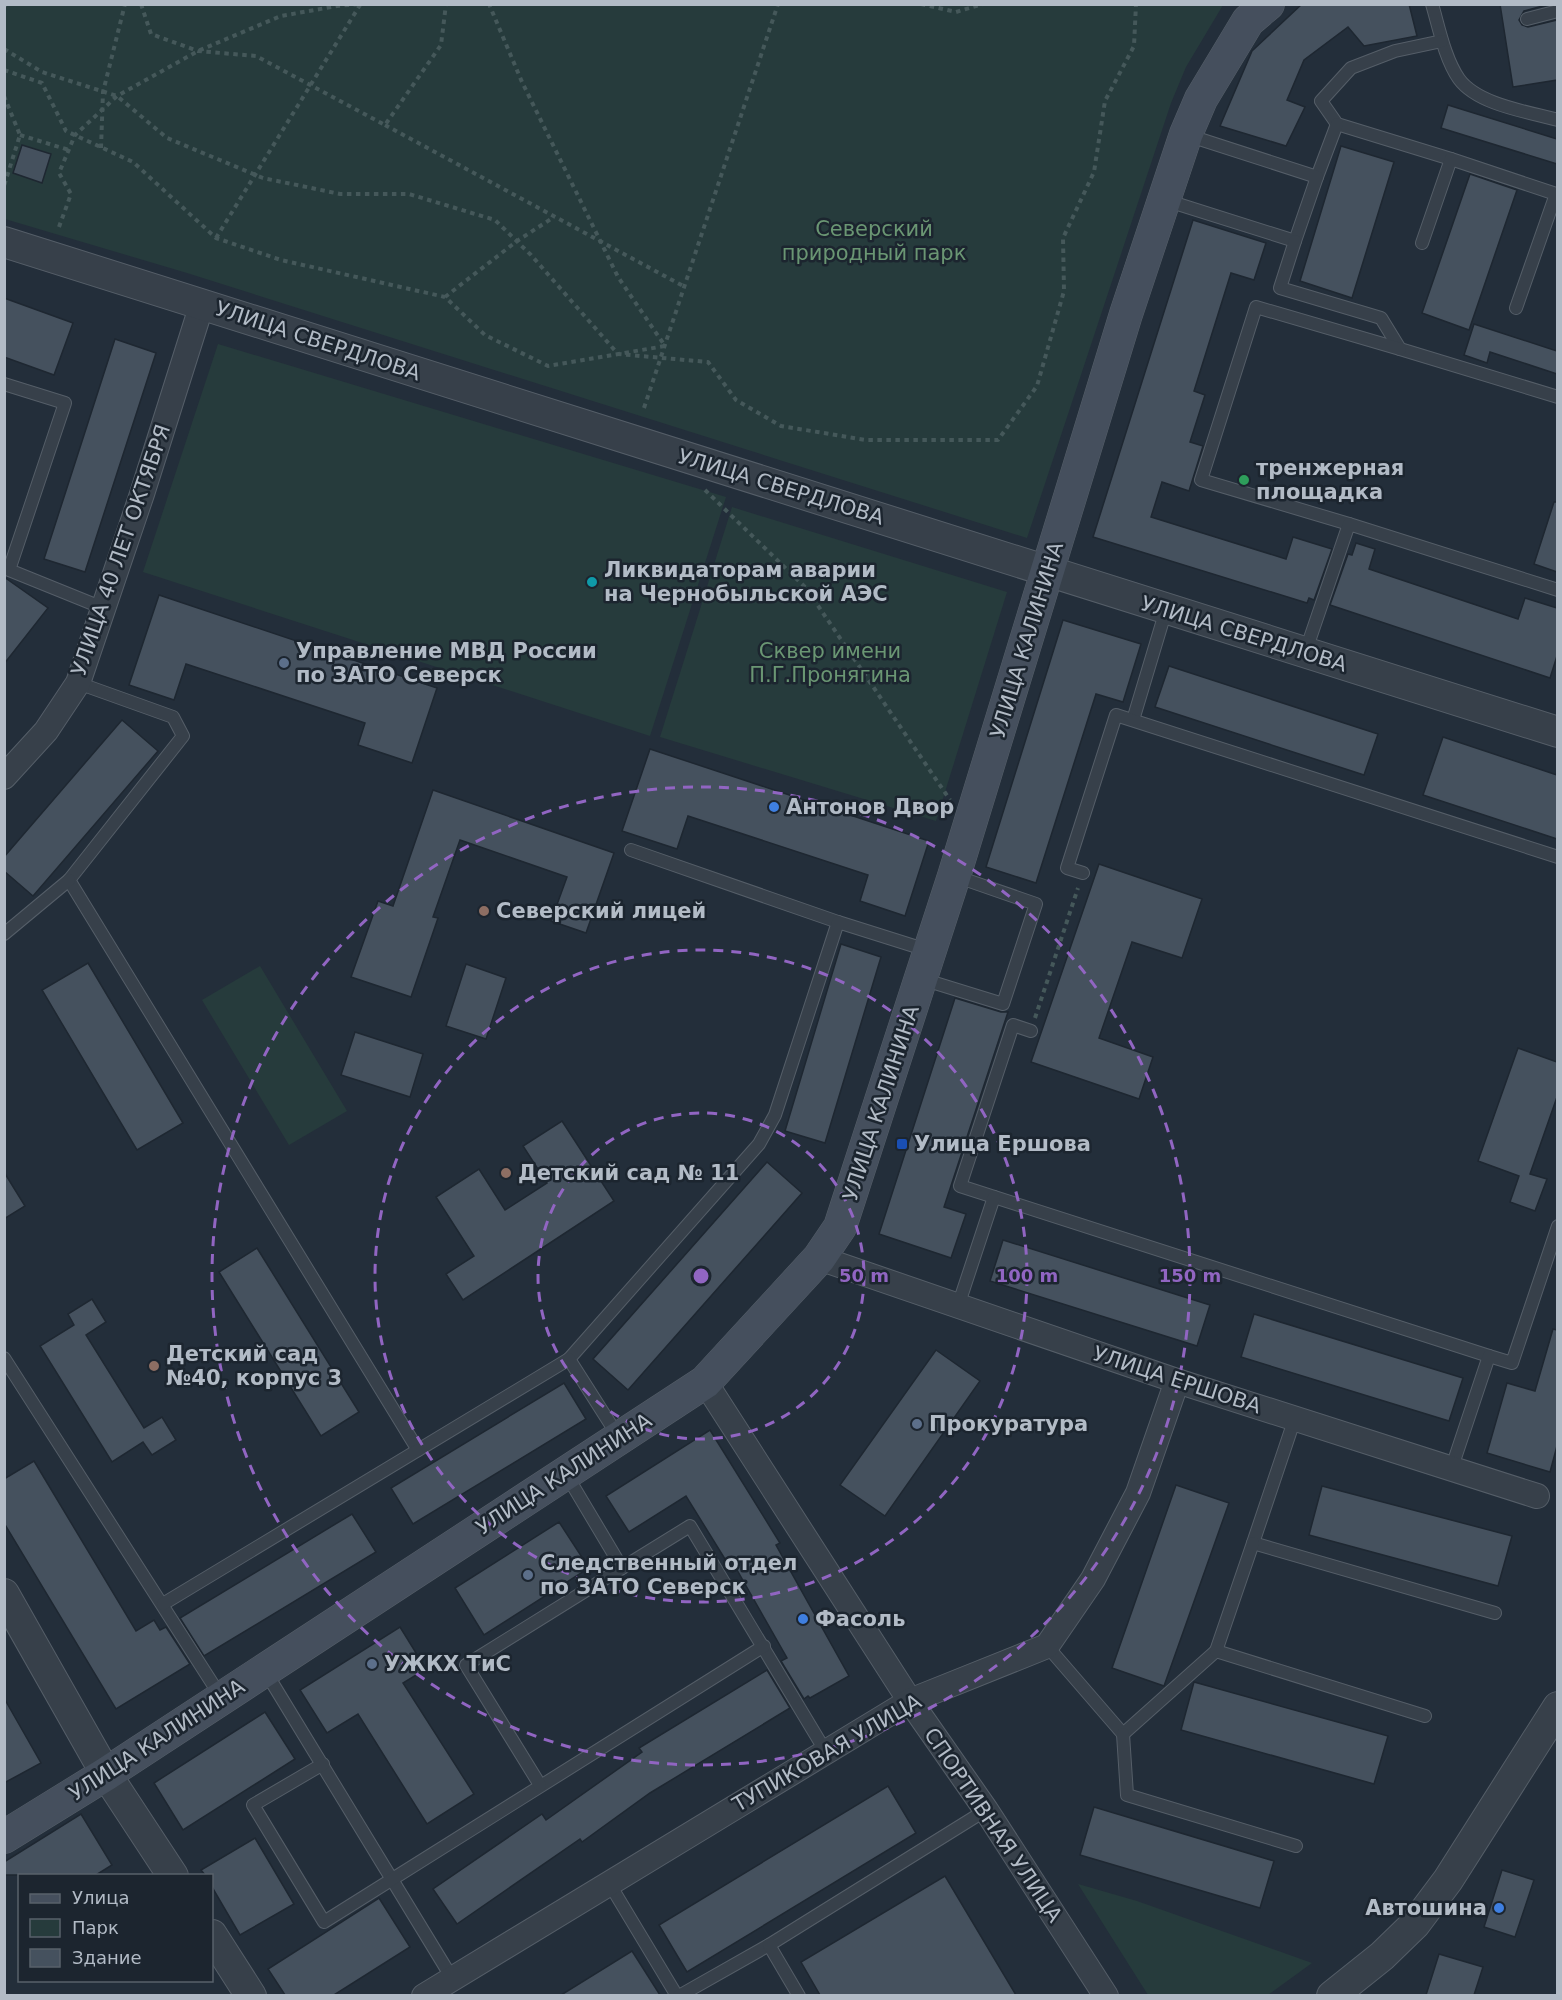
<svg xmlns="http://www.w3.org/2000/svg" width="1562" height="2000" font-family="'DejaVu Sans',sans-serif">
  <rect width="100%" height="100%" fill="#232e3a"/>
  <g fill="#263b3c">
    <path d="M4 5H1223L1186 67 1171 103 1027 538 187 273 5 219Z"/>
    <path d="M218 344 726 497 650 736 143 572Z"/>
    <path d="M732 507 1007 592 936 821 660 737Z"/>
    <path d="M260 966 347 1111 289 1145 202 1000Z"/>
    <path d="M1078 1884 1137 1901 1312 1963 1268 1995H1148Z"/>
  </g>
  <g fill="#45515e" stroke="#1e2731" stroke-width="1.5">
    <path d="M1302 4H1409L1417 36 1364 46 1348 27 1304 60 1287 100 1305 107 1286 146 1220 126 1252 51Z"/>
    <path d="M1500 4H1550L1524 11 1519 20 1522 25 1528 27 1557 20V80L1513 87Z"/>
    <path d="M1448 105 1557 139V164L1441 128Z"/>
    <path d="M22 145 51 154 42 183 13 173Z"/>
    <path d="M1341 146 1394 162 1352 298 1300 281Z"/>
    <path d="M1470 174 1517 190 1469 330 1422 313Z"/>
    <path d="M1193 220 1266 243 1254 280 1231 273 1194 391 1205 395 1190 442 1203 446 1189 491 1162 482 1151 517 1286 559 1293 537 1332 549 1314 600 1309 598 1307 603 1093 537Z"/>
    <path d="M4 298 73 323 54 375 4 357Z"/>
    <path d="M1474 324 1557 351V374L1490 352 1487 363 1464 355Z"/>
    <path d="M115 339 156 353 85 572 44 559Z"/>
    <path d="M1554 502H1557V572L1534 564Z"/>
    <path d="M1356 543 1375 549 1369 569 1518 619 1525 598 1557 608V656L1550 678 1330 605 1348 554 1352 555Z"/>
    <path d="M4 577 48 608 4 664Z"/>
    <path d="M159 595 437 688 412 763 358 745 365 723 186 664 174 700 129 685Z"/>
    <path d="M1063 620 1141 644 1123 702 1096 694 1036 883 986 867Z"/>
    <path d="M1169 666 1378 734 1364 775 1155 707Z"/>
    <path d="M122 720 158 751 33 896 4 871V857Z"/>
    <path d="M1443 737 1557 775V839L1423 795Z"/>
    <path d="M650 749 929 841 905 916 860 901 868 875 688 816 677 849 622 831Z"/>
    <path d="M433 790 614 853 586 933 551 921 567 877 460 840 433 917 438 918 411 997 351 977 378 901 393 906Z"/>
    <path d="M1099 864 1202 899 1182 958 1132 942 1099 1038 1153 1057 1139 1099 1031 1062Z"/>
    <path d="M841 944 881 957 825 1143 785 1131Z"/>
    <path d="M88 963 183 1123 137 1150 42 990Z"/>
    <path d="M466 964 506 978 486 1039 446 1026Z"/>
    <path d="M955 998 1001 1012H1008L944 1207 966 1214 951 1258 879 1234Z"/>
    <path d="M355 1032 423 1054 410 1097 341 1075Z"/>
    <path d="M1518 1048 1557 1062V1097L1530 1174 1547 1179 1535 1211 1510 1202 1519 1176 1478 1161Z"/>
    <path d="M562 1121 614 1201 463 1300 446 1274 474 1256 436 1197 479 1169 505 1210 547 1183 523 1146Z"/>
    <path d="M767 1162 802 1193 628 1390 593 1359Z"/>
    <path d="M4 1172 25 1206 4 1219Z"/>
    <path d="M1003 1240 1210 1305 1197 1346 990 1281Z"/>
    <path d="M257 1248 359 1412 321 1436 219 1272Z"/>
    <path d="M92 1299 106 1322 86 1335 144 1428 162 1417 176 1440 152 1455 143 1442 112 1462 40 1346 74 1325 68 1314Z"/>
    <path d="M1254 1314 1463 1378 1449 1421 1241 1357Z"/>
    <path d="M1553 1329 1557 1330V1446L1550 1472 1487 1453 1507 1383 1535 1391Z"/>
    <path d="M936 1350 980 1381 885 1516 840 1485Z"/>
    <path d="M564 1383 586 1419 413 1524 391 1488Z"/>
    <path d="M710 1430 780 1543 776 1545 849 1676 810 1698 808 1696 804 1699 781 1661 787 1658 737 1570 733 1572 686 1496 629 1532 606 1496Z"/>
    <path d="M34 1461 136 1631 154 1620 160 1630 166 1627 190 1664 116 1709 4 1523V1479Z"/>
    <path d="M1176 1485 1229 1503 1164 1686 1112 1668Z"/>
    <path d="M1322 1486 1512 1536 1498 1586 1309 1535Z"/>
    <path d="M352 1514 376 1552 204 1656 180 1618Z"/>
    <path d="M559 1522 589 1568 484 1635 455 1588Z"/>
    <path d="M400 1627 426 1669 403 1683 474 1794 427 1824 358 1714 327 1733 300 1690Z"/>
    <path d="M767 1670 790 1708 650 1793 582 1842 580 1839 457 1924 433 1889 542 1814 546 1820 642 1752 639 1748Z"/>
    <path d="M1194 1682 1388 1736 1374 1784 1181 1730Z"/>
    <path d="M4 1698 41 1763 4 1783Z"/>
    <path d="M265 1712 295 1759 183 1830 154 1783Z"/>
    <path d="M888 1786 916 1833 687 1972 659 1925Z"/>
    <path d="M1094 1807 1274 1861 1260 1908 1080 1855Z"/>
    <path d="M81 1814 112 1865 96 1875H4V1862Z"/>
    <path d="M255 1838 294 1904 240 1935 212 1887V1875H205L201 1870Z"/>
    <path d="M1502 1870 1534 1880 1515 1937 1484 1927Z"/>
    <path d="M945 1876 1016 1995H820L801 1962Z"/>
    <path d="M379 1898 410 1947 334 1995H285L268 1969Z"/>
    <path d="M632 1951 660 1995H561Z"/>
    <path d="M1439 1954 1483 1967 1474 1995H1426Z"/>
  </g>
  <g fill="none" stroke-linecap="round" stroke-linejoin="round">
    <defs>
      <g id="service">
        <path d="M1432 4C1439 28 1445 59 1459 79 1478 105 1529 112 1558 120"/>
        <path d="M1527 19 1558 11"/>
        <path d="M1442 41 1395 51 1351 68 1321 101 1337 124 1451 159"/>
        <path d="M1317 177 1337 124"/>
        <path d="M1165 200 1295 241 1317 177 1187 135"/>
        <path d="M1295 241 1280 288 1381 318 1400 349 1558 397"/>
        <path d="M1422 243 1451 159 1556 194 1516 308"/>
        <path d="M4 384 65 403 9 570 103 608"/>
        <path d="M1349 524 1201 480 1256 307 1400 349"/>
        <path d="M1305 653 1349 524 1558 590"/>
        <path d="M78 683 173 717 183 736 69 880 418 1450"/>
        <path d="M1133 720 1166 610"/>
        <path d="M631 850 838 922"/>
        <path d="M1083 873 1067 868 1116 715 1558 857"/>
        <path d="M4 934 69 880"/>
        <path d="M922 979 1003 1004 1036 904 955 876"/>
        <path d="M1031 1031 1013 1025 960 1186 1489 1356"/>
        <path d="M958 1306 994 1197"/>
        <path d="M4 1358 221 1697"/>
        <path d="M569 1359 759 1144 775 1115 838 922 930 951"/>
        <path d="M1295 1418 1253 1543 1495 1613"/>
        <path d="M1452 1467 1489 1356 1512 1363 1558 1226"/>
        <path d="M566 1474 622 1568 690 1526 826 1752"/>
        <path d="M163 1604 569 1359 618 1436"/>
        <path d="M1047 1646 1123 1734 1216 1651 1425 1716"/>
        <path d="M1216 1651 1253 1543"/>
        <path d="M265 1671 452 1978"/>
        <path d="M1123 1734 1127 1795 1296 1846"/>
        <path d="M323 1764 253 1805 324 1922 764 1646"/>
        <path d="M540 1785 466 1665 622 1568"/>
        <path d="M609 1883 677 1996"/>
        <path d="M679 1996 769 1945"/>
        <path d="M799 1996 769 1945 986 1810"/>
      </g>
      <g id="minor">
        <path d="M4 777 46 731 78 683 142 494 202 304"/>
        <path d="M819 1258 1177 1381 1537 1496"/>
        <path d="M705 1382 910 1701 986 1810 1106 1996"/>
        <path d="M424 1996 910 1701 1047 1646 1093 1579 1138 1493 1177 1381"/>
      </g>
      <g id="tertiary">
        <path d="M4 242 1558 732"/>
        <path d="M4 1594 106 1774 173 1876"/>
        <path d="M212 1935 251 1996"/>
        <path d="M1332 1996 1382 1956 1415 1924 1448 1880 1558 1707"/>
      </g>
      <path id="secondary" d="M4 1837 106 1774 705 1382 819 1258 840 1227 954 876 1126 314 1186 134 1201 99 1248 21 1268 4"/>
    </defs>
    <use href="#service" stroke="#555e68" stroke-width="14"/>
    <use href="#minor" stroke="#555e68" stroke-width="26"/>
    <use href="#tertiary" stroke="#555e68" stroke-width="32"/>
    <use href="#secondary" stroke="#555e68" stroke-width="34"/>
    <g stroke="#45585a" stroke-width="4" stroke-dasharray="4.5 4.5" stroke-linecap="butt">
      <path d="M141 4 151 34 198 51 256 56 385 125 441 45 446 4"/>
      <path d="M921 4 956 12 983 4"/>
      <path d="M4 7 6 4"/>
      <path d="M4 49 42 72 117 96 167 138 263 178 340 194H409L495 220 531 255 618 354 708 362 736 400 781 426 866 440H998L1037 386 1064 291 1063 238 1094 172 1105 101 1134 46 1136 4"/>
      <path d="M4 70 42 83 66 131 133 162 216 238 281 260 445 297 485 335 548 366 665 346 618 277 522 82 489 4"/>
      <path d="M4 96 20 135 4 186"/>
      <path d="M385 125 685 287"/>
      <path d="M20 135 69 150"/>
      <path d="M101 148 103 92 125 4"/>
      <path d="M59 227 71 194 59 173 75 135 117 96 198 51 281 16 337 6 361 4"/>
      <path d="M216 238 360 5"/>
      <path d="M445 297 517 241 554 217"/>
      <path d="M644 408 778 4"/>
      <path d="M705 490 806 588 950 800"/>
      <path d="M1035 1018 1078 888"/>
    </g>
    <use href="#service" stroke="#37404a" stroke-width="12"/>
    <use href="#minor" stroke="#37404a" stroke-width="24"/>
    <use href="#tertiary" stroke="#37404a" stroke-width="30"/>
    <use href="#secondary" stroke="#454f5d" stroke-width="33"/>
  </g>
  <g fill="none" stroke="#9165c2" stroke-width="3" stroke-dasharray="10 8">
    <circle cx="701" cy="1276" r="163"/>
    <circle cx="701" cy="1276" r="326"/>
    <circle cx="701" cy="1276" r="489"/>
  </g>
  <circle fill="#2e9e5b" stroke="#1c252f" stroke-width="2" cx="1244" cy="480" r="6"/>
  <circle fill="#0f9aa8" stroke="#1c252f" stroke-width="2" cx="592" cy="582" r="6"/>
  <g fill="#5c6f8a" stroke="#1c252f" stroke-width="2">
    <circle cx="284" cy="663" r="6"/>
    <circle cx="917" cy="1424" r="6"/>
    <circle cx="528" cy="1575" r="6"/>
    <circle cx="372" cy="1664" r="6"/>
  </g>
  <g fill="#3f7fe0" stroke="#1c252f" stroke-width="2">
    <circle cx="774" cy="807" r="6"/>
    <circle cx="803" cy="1619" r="6"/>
    <circle cx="1499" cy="1908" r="6"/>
  </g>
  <g fill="#8d6e63" stroke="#1c252f" stroke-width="2">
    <circle cx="484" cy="911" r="6"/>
    <circle cx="506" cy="1173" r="6"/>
    <circle cx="154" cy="1366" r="6"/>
  </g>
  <rect fill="#1a4fb4" stroke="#1c252f" stroke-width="2" x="896" y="1138" width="12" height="12" rx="3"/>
  <g text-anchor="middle" stroke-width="5" stroke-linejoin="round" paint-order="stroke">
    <g font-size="21" fill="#6a9673" stroke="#1c252f">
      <text x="874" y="236">Северский<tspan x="874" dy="24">природный парк</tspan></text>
      <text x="830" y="658">Сквер имени<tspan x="830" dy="24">П.Г.Пронягина</tspan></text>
    </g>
    <g font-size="21" fill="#b2bbc6" stroke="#1c252f">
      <text transform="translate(318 341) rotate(18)" y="7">УЛИЦА СВЕРДЛОВА</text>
      <text transform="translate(781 487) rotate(17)" y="7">УЛИЦА СВЕРДЛОВА</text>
      <text transform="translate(121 550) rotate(-71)" y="7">УЛИЦА 40 ЛЕТ ОКТЯБРЯ</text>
      <text transform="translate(1244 634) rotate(17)" y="7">УЛИЦА СВЕРДЛОВА</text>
      <text transform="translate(1027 640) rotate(-73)" y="7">УЛИЦА КАЛИНИНА</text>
      <text transform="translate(881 1103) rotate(-72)" y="7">УЛИЦА КАЛИНИНА</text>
      <text transform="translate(1177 1380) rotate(18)" y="7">УЛИЦА ЕРШОВА</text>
      <text transform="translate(564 1474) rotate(-33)" y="7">УЛИЦА КАЛИНИНА</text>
      <text transform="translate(157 1740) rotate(-33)" y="7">УЛИЦА КАЛИНИНА</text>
      <text transform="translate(827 1753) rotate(-30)" y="7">ТУПИКОВАЯ УЛИЦА</text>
      <text transform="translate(993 1825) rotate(56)" y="7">СПОРТИВНАЯ УЛИЦА</text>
    </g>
    <g font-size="21" font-weight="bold" fill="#b2bbc6" stroke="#1c252f" text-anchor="start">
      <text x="1256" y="475">тренжерная<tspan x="1256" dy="24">площадка</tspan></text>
      <text x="604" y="577">Ликвидаторам аварии<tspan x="604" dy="24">на Чернобыльской АЭС</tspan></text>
      <text x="296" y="658">Управление МВД России<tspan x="296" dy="24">по ЗАТО Северск</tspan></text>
      <text x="786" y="814">Антонов Двор</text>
      <text x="496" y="918">Северский лицей</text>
      <text x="914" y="1151">Улица Ершова</text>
      <text x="518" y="1180">Детский сад № 11</text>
      <text x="166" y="1361">Детский сад<tspan x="166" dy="24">№40, корпус 3</tspan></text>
      <text x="929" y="1431">Прокуратура</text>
      <text x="540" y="1570">Следственный отдел<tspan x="540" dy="24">по ЗАТО Северск</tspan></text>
      <text x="815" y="1626">Фасоль</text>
      <text x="384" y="1671">УЖКХ ТиС</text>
      <text x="1487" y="1915" text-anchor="end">Автошина</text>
    </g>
  </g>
  <circle cx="701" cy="1276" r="9" fill="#9165c2" stroke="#1c252f" stroke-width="3"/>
  <g font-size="18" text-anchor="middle" font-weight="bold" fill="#9165c2" stroke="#1c252f" stroke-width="5" stroke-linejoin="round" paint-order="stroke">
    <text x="864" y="1282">50 m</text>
    <text x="1027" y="1282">100 m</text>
    <text x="1190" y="1282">150 m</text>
  </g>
  <rect width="1562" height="2000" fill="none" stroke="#b2bbc6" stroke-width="12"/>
  <rect x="18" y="1874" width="195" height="108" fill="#1c252f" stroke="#58616b" stroke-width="1.5"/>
  <rect x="30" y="1894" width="30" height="9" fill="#454f5d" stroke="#58616b" stroke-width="1.5"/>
  <text x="72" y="1904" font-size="18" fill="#b2bbc6">Улица</text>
  <rect x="30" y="1919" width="30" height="18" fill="#263b3c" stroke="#58616b" stroke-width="1.5"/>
  <text x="72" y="1934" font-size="18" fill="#b2bbc6">Парк</text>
  <rect x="30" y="1949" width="30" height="18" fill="#45515e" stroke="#58616b" stroke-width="1.5"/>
  <text x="72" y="1964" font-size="18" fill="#b2bbc6">Здание</text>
</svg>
